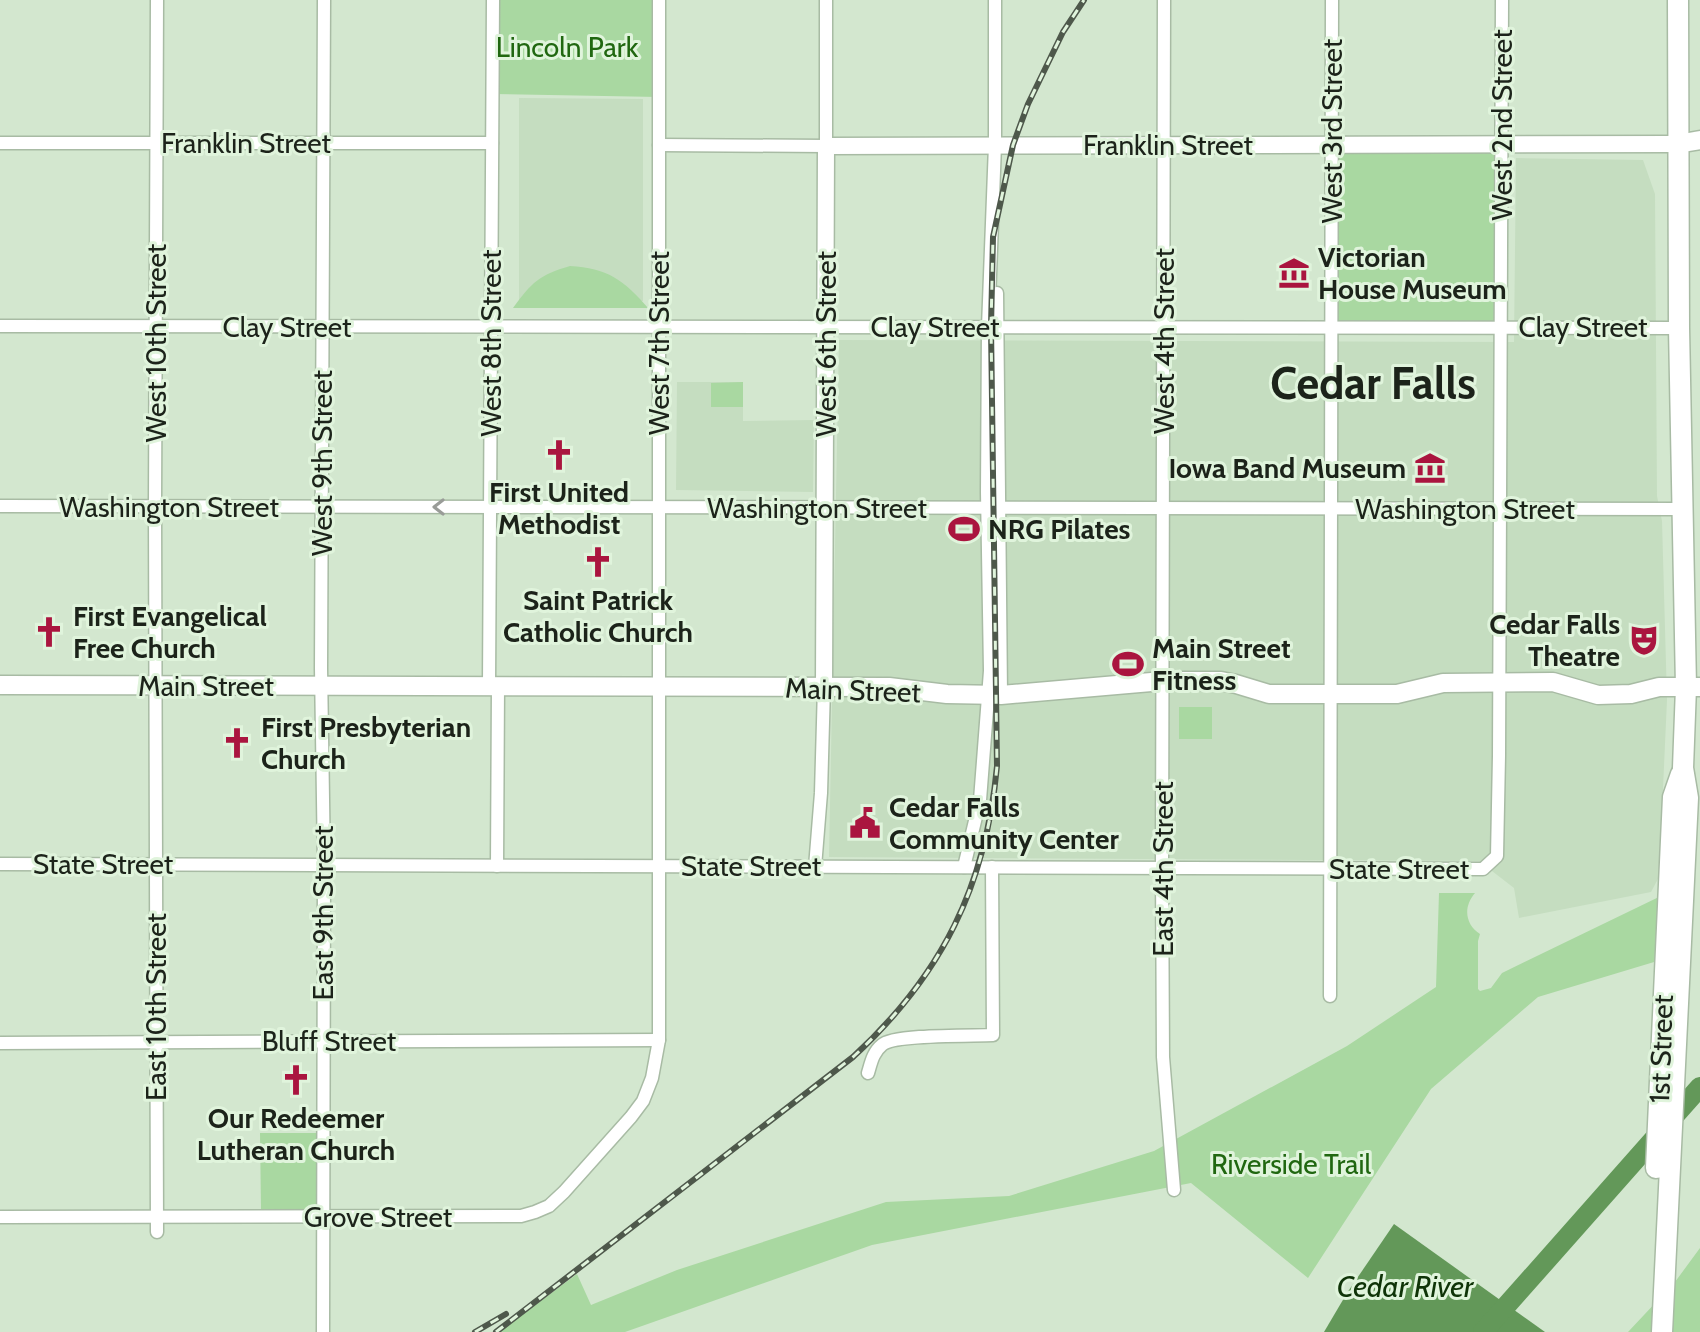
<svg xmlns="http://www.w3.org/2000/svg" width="1700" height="1332" font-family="Cabin,sans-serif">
  <rect width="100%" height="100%" fill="#d3e7cf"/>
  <g fill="#c5ddc0">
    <path d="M519 98 643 99V301L519 302Z"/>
    <path d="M1516 158 1643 160 1655 194 1657 496 1662 521 1667 700 1659 877 1651 892 1519 918 1514 888 1479 861 829 857 839 340 1514 342Z"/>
    <path d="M677 382H743V421L814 420 813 492 676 490Z"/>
  </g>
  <g fill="#a9d8a1">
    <path d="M493 0H659V97L492 94Z"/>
    <path d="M1332 145H1502L1501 327H1332Z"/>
    <path d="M570 266C607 268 624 280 648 308H513C532 282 539 275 570 266Z"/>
    <path d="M743 382V407H711V383Z"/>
    <rect x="1179" y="707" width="33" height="32"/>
    <path d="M1439 893H1475C1463 907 1465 924 1480 934L1478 941V989L1480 991 1491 988 1502 973 1663 895 1664 959 1538 997 1431 1089 1308 1278 1191 1183 872 1245 625 1332H499L577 1274 591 1305 677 1270 886 1202 1009 1196 1154 1151 1347 1046 1436 987Z"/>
    <path d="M260 1133H318V1211H261Z"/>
    <path d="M1700 1248V1332H1628L1675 1282Z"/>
  </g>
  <path fill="#639859" d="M1394 1224 1545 1332H1324L1347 1293Z"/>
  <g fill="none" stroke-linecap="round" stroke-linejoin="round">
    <path stroke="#639859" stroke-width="20" d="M1483 1332 1700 1087"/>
    <defs>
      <g id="minor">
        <path d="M1164 0 1162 868 1163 1057 1174 1190"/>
        <path d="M0 143H492"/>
        <path d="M659 145 826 146V0"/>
        <path d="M997 293 1001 695"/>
        <path d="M0 326 1679 328"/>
        <path d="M0 506 1683 509"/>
        <path d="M489 686 493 0"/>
        <path d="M0 864 1483 869 1497 856 1499 756 1502 0"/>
        <path d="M497 866 498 686"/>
        <path d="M815 867 821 793 824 687"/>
        <path d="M964 867 980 800 990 671 987 492 988 327 995 145V0"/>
        <path d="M1330 996 1332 0"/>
        <path d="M0 1043 659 1040"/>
        <path d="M868 1073C871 1063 873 1052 882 1045 893 1034 973 1036 993 1035L992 867"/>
        <path d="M0 1217 521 1216 535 1212 549 1206 564 1192 631 1117 643 1101 652 1078 659 1040V0"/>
        <path d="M157 1232 155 507 157 0"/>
        <path d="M323 1332 324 865 321 668 324 0"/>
      </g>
      <path id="tertiary" d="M824 687 826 146 1677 144"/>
      <g id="secondary">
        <path d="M1677 144 1700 140"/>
        <path d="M0 685 889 687 947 694 1001 695 1163 681H1221L1236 684 1269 694H1397L1443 683 1553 682 1598 695 1631 694 1659 687H1700"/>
      </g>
      <g id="primary">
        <path d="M1656 1168 1673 797 1681 774"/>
        <path d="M1662 1332 1688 798 1683 768 1686 687 1679 328 1678 0"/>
      </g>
    </defs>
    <use href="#minor" stroke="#a8bba4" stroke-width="15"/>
    <use href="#tertiary" stroke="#a8bba4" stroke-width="19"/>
    <use href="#secondary" stroke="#a8bba4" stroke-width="21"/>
    <use href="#primary" stroke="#a8bba4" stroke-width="23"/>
    <use href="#minor" stroke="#fff" stroke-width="12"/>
    <use href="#tertiary" stroke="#fff" stroke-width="16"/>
    <use href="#secondary" stroke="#fff" stroke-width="18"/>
    <use href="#primary" stroke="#fff" stroke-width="20"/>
    <defs>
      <g id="rail">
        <path d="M475 1332 506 1314"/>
        <path d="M496 1332 853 1057C942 975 986 886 997 766L991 327 993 237 1013 145 1028 104 1063 32 1084 0"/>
      </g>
    </defs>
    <use href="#rail" stroke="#4e584b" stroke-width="6"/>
    <use href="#rail" stroke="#e0f4dc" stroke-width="3" stroke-dasharray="9" stroke-linecap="butt"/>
  </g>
  <defs><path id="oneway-chevron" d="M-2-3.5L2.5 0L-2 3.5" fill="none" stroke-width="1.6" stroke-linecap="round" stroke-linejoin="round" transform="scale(2)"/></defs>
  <use stroke="#999c98" href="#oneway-chevron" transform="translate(439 507) rotate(-180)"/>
  <defs>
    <symbol id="museum-bare" viewBox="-9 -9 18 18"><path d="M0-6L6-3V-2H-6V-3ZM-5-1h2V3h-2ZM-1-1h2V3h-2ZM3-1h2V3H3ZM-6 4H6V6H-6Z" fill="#aa153f" stroke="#e0f4dc" stroke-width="2.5" paint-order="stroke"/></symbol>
    <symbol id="church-bare" viewBox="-9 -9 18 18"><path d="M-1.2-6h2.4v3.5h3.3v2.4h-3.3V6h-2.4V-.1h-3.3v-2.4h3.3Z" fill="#aa153f" stroke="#e0f4dc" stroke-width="2.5" paint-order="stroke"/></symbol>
    <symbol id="stadium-bare" viewBox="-9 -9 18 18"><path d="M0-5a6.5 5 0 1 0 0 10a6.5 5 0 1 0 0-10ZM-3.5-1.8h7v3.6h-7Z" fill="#aa153f" stroke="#e0f4dc" stroke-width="2.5" paint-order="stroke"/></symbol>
    <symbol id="theatre-bare" viewBox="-9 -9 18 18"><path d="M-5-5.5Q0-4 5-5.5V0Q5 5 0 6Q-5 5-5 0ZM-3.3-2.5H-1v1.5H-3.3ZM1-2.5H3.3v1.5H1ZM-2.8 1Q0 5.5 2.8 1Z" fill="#aa153f" stroke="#e0f4dc" stroke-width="2.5" paint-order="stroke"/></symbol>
    <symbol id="civic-bare" viewBox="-9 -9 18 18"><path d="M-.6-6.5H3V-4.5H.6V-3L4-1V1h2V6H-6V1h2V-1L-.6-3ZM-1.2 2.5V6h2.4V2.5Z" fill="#aa153f" stroke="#e0f4dc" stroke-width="2.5" paint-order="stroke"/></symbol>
  </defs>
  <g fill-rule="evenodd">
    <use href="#museum-bare" x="1272" y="251" width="44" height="44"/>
    <use href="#church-bare" x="537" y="433" width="44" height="44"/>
    <use href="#museum-bare" x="1408" y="446" width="44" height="44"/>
    <use href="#stadium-bare" x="942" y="507" width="44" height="44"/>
    <use href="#church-bare" x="576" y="540" width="44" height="44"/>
    <use href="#church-bare" x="27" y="610" width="44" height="44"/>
    <use href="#theatre-bare" x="1622" y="618" width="44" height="44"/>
    <use href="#stadium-bare" x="1106" y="642" width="44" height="44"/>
    <use href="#church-bare" x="215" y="721" width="44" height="44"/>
    <use href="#civic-bare" x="843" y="801" width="44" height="44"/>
    <use href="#church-bare" x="274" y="1058" width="44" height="44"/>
  </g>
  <g text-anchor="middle" stroke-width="6" stroke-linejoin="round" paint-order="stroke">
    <g font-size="28" fill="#206710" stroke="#e0f4dc">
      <text x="567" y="57">Lincoln Park</text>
      <text x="1291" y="1174">Riverside Trail</text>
    </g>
    <g font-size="28" fill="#1c231a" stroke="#e0f4dc">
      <text transform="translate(1502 125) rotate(-90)" y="10">West 2nd Street</text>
      <text transform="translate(1332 131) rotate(-90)" y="10">West 3rd Street</text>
      <text x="246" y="153">Franklin Street</text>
      <text x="1168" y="155">Franklin Street</text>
      <text x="287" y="337">Clay Street</text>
      <text x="935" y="337">Clay Street</text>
      <text x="1583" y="337">Clay Street</text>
      <text transform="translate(1164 341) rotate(-90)" y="10">West 4th Street</text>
      <text transform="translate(156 343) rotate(-90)" y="10">West 10th Street</text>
      <text transform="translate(491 343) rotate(-90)" y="10">West 8th Street</text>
      <text transform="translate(659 343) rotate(-90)" y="10">West 7th Street</text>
      <text transform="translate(826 344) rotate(-90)" y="10">West 6th Street</text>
      <text transform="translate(322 463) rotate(-90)" y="10">West 9th Street</text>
      <text x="169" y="517">Washington Street</text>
      <text x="817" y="518">Washington Street</text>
      <text x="1465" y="519">Washington Street</text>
      <text x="206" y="696">Main Street</text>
      <text transform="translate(853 690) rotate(2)" y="10">Main Street</text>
      <text x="103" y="874">State Street</text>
      <text x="751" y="876">State Street</text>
      <text transform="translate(1163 869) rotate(-90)" y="10">East 4th Street</text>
      <text x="1399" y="879">State Street</text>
      <text transform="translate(323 913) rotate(-90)" y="10">East 9th Street</text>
      <text transform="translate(156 1007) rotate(-90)" y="10">East 10th Street</text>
      <text x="329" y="1051">Bluff Street</text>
      <text transform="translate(1661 1049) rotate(-88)" y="10">1st Street</text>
      <text x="378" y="1227">Grove Street</text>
    </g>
    <g font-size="28" font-weight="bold" fill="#1c231a" stroke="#e0f4dc" text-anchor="start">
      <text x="1318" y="267">Victorian<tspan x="1318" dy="32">House Museum</tspan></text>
      <text x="1406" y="478" text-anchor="end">Iowa Band Museum</text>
      <text x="559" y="502" text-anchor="middle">First United<tspan x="559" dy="32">Methodist</tspan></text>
      <text x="988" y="539">NRG Pilates</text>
      <text x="598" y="610" text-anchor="middle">Saint Patrick<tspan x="598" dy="32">Catholic Church</tspan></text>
      <text x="73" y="626">First Evangelical<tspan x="73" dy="32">Free Church</tspan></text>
      <text x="1620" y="634" text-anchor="end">Cedar Falls<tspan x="1620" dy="32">Theatre</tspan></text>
      <text x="1152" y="658">Main Street<tspan x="1152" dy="32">Fitness</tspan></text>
      <text x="261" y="737">First Presbyterian<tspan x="261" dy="32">Church</tspan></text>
      <text x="889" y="817">Cedar Falls<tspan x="889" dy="32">Community Center</tspan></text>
      <text x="296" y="1128" text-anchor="middle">Our Redeemer<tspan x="296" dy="32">Lutheran Church</tspan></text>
    </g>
    <g font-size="30" font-style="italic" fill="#0f3408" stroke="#e0f4dc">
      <text x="1405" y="1297">Cedar River</text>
    </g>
    <g font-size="44" font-weight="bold" fill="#1c231a" stroke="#e0f4dc">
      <text x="1373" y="399">Cedar Falls</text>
    </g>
  </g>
</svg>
